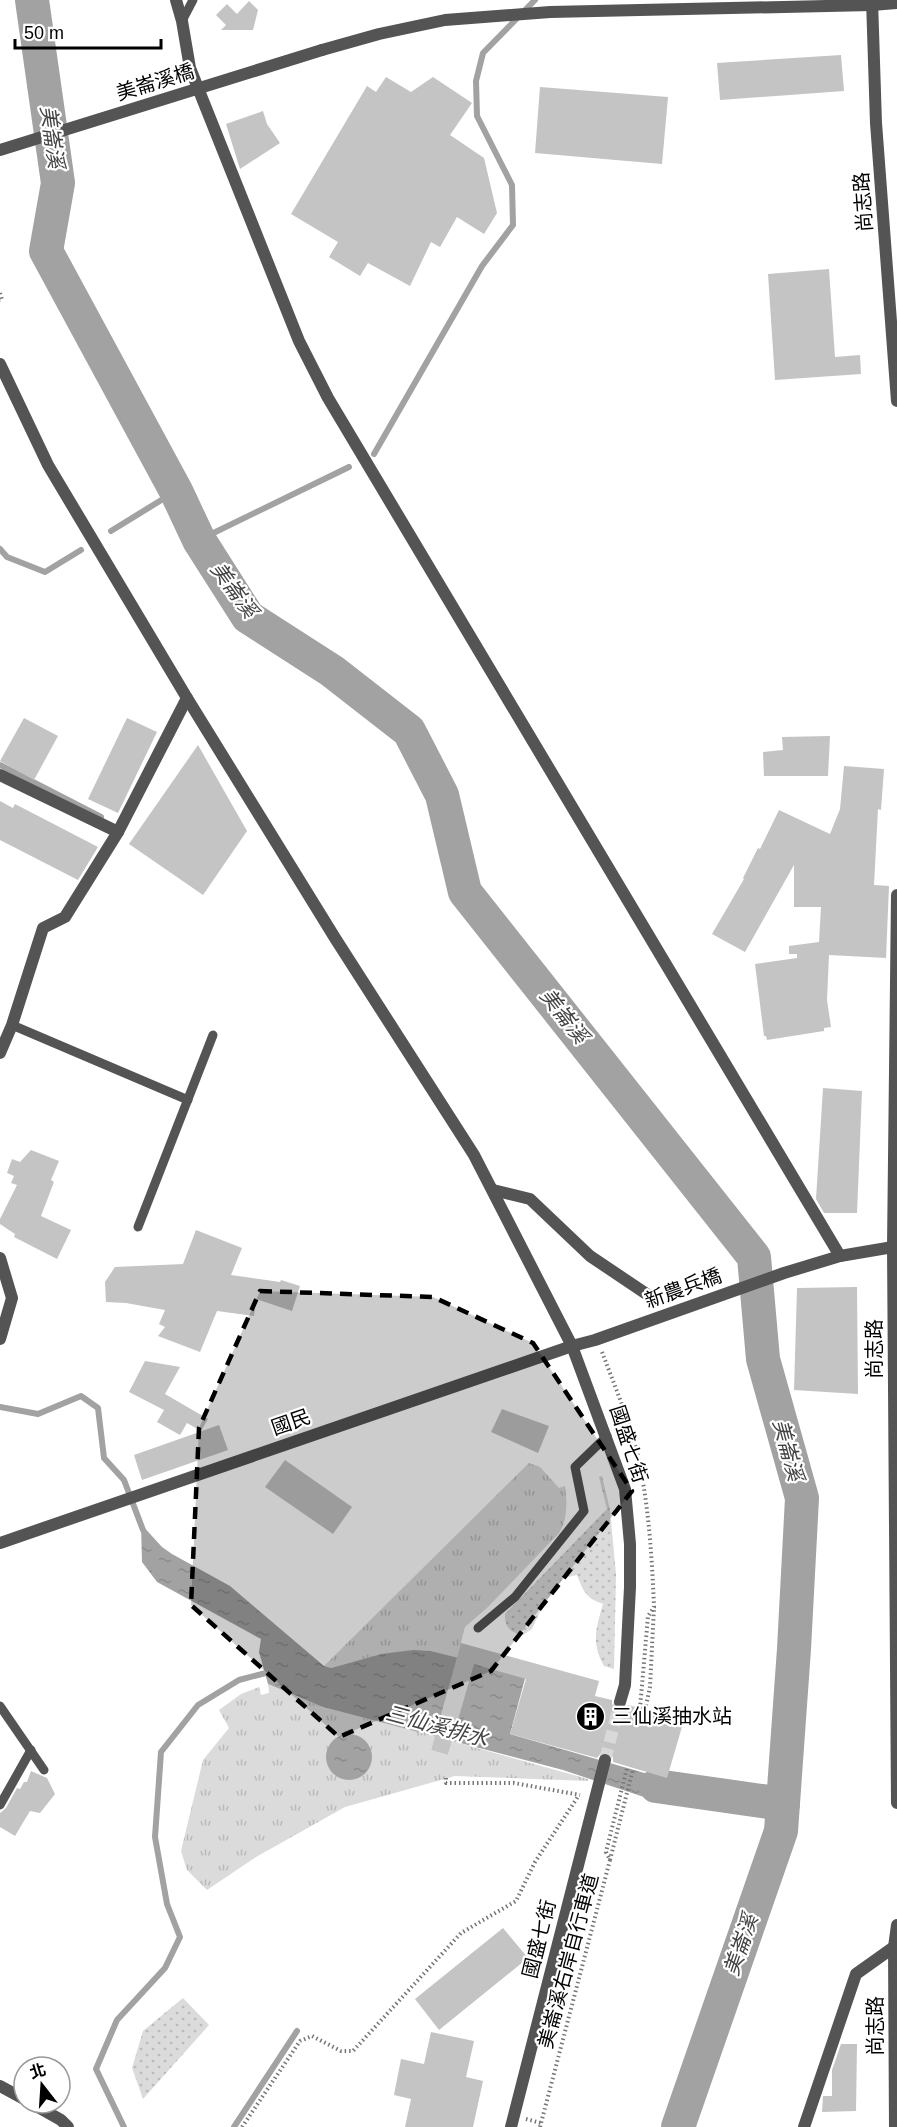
<svg xmlns="http://www.w3.org/2000/svg" width="897" height="2127" font-family="Helvetica,'Noto Sans TC',sans-serif">
  <defs>
    <pattern id="grass-dots" width="8" height="8" patternUnits="userSpaceOnUse" patternTransform="scale(1.5)"><rect width="8" height="8" fill="#dbdbdb"/><path d="M2 2h.1M6 6h.1" fill="none" stroke="#bababa" stroke-width="1.8" stroke-linecap="round"/></pattern>
    <pattern id="park-tufts" width="24" height="20" patternUnits="userSpaceOnUse" patternTransform="scale(1.5)"><rect width="24" height="20" fill="#dbdbdb"/><path d="M3 7l-1-3M5 7V3M7 7l1-3M15 17l-1-3M17 17v-4M19 17l1-3" fill="none" stroke="#bababa"/></pattern>
    <pattern id="water-ripples" width="26" height="14" patternUnits="userSpaceOnUse" patternTransform="scale(1.5)"><rect width="26" height="14" fill="#a2a2a2"/><path d="M2 4q2-2 4 0t4 0M15 11q2-2 4 0t4 0" fill="none" stroke="#8a8a8a"/></pattern>
  </defs>
  <rect width="100%" height="100%" fill="#fff"/>
  <g fill="url(#grass-dots)">
    <path d="M602 1476 610 1510 616 1574 614 1669 604 1666C591 1643 596 1628 603 1604 586 1598 583 1591 577 1575L563 1578 541 1609 532 1629 523 1635C510 1632 505 1628 505 1614L607 1509 599 1477Z"/>
    <path d="M183 1998 209 2025 143 2099 132 2068 143 2031Z"/>
  </g>
  <g fill="url(#park-tufts)">
    <path d="M529 1463 540 1467 559 1488 565 1486C567 1502 568 1519 559 1533L488 1607 465 1627 457 1658 431 1651 381 1654 331 1668 324 1666Z"/>
    <path d="M268 1684 323 1707 435 1736 431 1750 448 1755 452 1741 588 1779V1781L455 1776 345 1807 256 1857 207 1890 187 1870 181 1851 203 1760 229 1728 219 1710 241 1694 259 1687 261 1695 269 1693Z"/>
  </g>
  <g fill="url(#water-ripples)">
    <path d="M141 1524 162 1547 172 1554 230 1586 324 1666 331 1668 381 1654 413 1650 431 1651 526 1675 510 1734 672 1781 662 1803 563 1770 323 1707 268 1684 259 1652 261 1639 157 1582 142 1562Z"/>
    <circle cx="349" cy="1757" r="23"/>
  </g>
  <g fill="none" stroke-linecap="round" stroke-linejoin="round">
    <g stroke="#a2a2a2" stroke-width="6">
      <path d="M374 454 482 266 513 225 512 185 477 116 476 81 483 53 535 0"/>
      <path d="M111 531 176 491"/>
      <path d="M199 540 349 467"/>
      <path d="M0 549 7 557 45 572 81 550"/>
      <path d="M0 765 101 817"/>
      <path d="M0 1407 38 1414 81 1396 98 1408 104 1458 124 1480 143 1530"/>
      <path d="M124 2127 96 2069 117 2020 165 1968 180 1937 167 1904 155 1837 161 1752 198 1705 239 1680 273 1671"/>
      <path d="M234 2127 297 2031"/>
    </g>
    <g stroke="#a2a2a2" stroke-width="34">
      <path d="M32 0 58 183 46 251 176 491 199 540 248 617 332 671 409 731 442 795 465 892 754 1257 763 1359 802 1498 794 1649 781 1831 678 2127"/>
      <path d="M656 1786 783 1804"/>
    </g>
  </g>
  <g fill="#c4c4c4">
    <path d="M249 1 258 10 253 30H221L226 25 216 15 227 4 237 14Z"/>
    <path d="M841 55 844 91 720 100 717 63Z"/>
    <path d="M386 77 411 92 433 77 472 103 450 135 484 158 497 213 484 234 457 217 440 247 431 242 410 286 368 263 360 276 329 257 338 242 291 214 367 86 376 92Z"/>
    <path d="M540 87 668 97 662 164 535 153Z"/>
    <path d="M263 111 267 124 280 143 240 169 226 124Z"/>
    <path d="M829 269 835 357 860 355 861 374 775 380 768 274Z"/>
    <path d="M24 718 58 736 34 780 0 761Z"/>
    <path d="M127 718 157 732 118 813 88 799Z"/>
    <path d="M830 736 828 776H764L763 752 783 750 782 737Z"/>
    <path d="M198 745 247 831 203 895 129 844Z"/>
    <path d="M844 766 884 769 881 810 878 809 874 885 889 886 886 958 829 955 827 1000 831 1027 824 1028V1031L767 1040 766 1036H764L755 964 797 958V954H789V946L819 942 821 907H794V865L745 952 712 934 744 879 743 878 758 848 760 849 779 810 830 834 840 809Z"/>
    <path d="M0 801 13 808 15 804 98 847 78 880 0 840Z"/>
    <path d="M823 1088 862 1091 857 1213H824L816 1199Z"/>
    <path d="M31 1150 59 1161 51 1180 54 1182 41 1216 71 1230 57 1259 14 1237 15 1234 0 1224V1219L17 1185 11 1183 14 1176 7 1173 12 1159 20 1162Z"/>
    <path d="M196 1230 242 1248 231 1275 280 1282 281 1280 300 1286 292 1311 256 1299 254 1316 217 1311 200 1352 158 1336 165 1327 159 1324 165 1310 126 1303 106 1302 105 1282 115 1267 183 1264Z"/>
    <path d="M857 1287 858 1394 794 1390 797 1288Z"/>
    <path d="M145 1361 180 1367 165 1394 208 1419 201 1431 187 1423 180 1435 157 1422 164 1410 129 1392Z"/>
    <path d="M502 1409 549 1426 538 1453 491 1432Z"/>
    <path d="M219 1425 228 1450 142 1480 134 1455Z"/>
    <path d="M285 1460 352 1507 333 1534 265 1487Z"/>
    <path d="M461 1643 599 1681 595 1696 612 1700V1704L617 1710H622L628 1705 684 1720 667 1778 613 1762V1757L608 1752H602L597 1758 510 1734 526 1679 474 1664 448 1755 431 1750Z"/>
    <path d="M31 1771 47 1778 55 1794 40 1813 30 1811 15 1836 0 1827V1813L6 1808 17 1788 20 1789 24 1782H27Z"/>
    <path d="M503 1928 528 1958 439 2030 415 1999Z"/>
    <path d="M431 2032 474 2041 466 2077 483 2081 473 2127H405L411 2099 394 2095 401 2059 424 2064Z"/>
    <path d="M841 2044H857L856 2111 822 2112 823 2096H832V2070Z"/>
  </g>
  <g fill="none" stroke-linecap="round" stroke-linejoin="round">
    <path stroke="#d9d9d9" stroke-width="12" stroke-dasharray="12 6" stroke-linecap="butt" d="M605 1760 620 1702"/>
    <g stroke="#767676" stroke-width="4" stroke-dasharray="1.5 3" stroke-linecap="butt">
      <path d="M0 293 2 300H0"/>
      <path d="M602 1352C615 1387 631 1424 639 1461 649 1509 652 1558 654 1607L648 1616 640 1708"/>
      <path d="M645 1710 650 1687 654 1607"/>
      <path d="M446 1778V1783H514L580 1795"/>
      <path d="M610 1860 633 1769"/>
      <path d="M526 2119 541 2123"/>
      <path d="M242 2127 300 2041 312 2036 341 2051H353L461 1933 516 1901 535 1862 579 1795"/>
      <path d="M540 2127 610 1860 606 1852 627 1768"/>
    </g>
    <g stroke="#545454" stroke-width="9">
      <path d="M182 21 193 0"/>
      <path d="M12 1025 188 1100"/>
      <path d="M138 1227 213 1035"/>
      <path d="M478 1628 515 1597 584 1511 575 1467 607 1436"/>
      <path d="M0 1706 44 1770"/>
      <path d="M0 1805 31 1750"/>
    </g>
    <g stroke="#545454" stroke-width="12">
      <path d="M176 0 182 21 190 68 299 341 328 398 840 1256"/>
      <path d="M0 364 48 465 187 698 335 938 474 1155 572 1346 625 1489 630 1544V1587L625 1685 620 1702"/>
      <path d="M0 775 118 832 187 698"/>
      <path d="M0 1053 12 1025 43 928 65 917 118 832"/>
      <path d="M493 1190 530 1199 590 1256 654 1299"/>
      <path d="M0 1258 12 1298 0 1339"/>
      <path d="M0 1543 572 1346 595 1340 784 1273 840 1256 893 1247"/>
      <path d="M0 2086 24 2099"/>
      <path d="M31 2103 61 2120 68 2127"/>
      <path d="M511 2127 605 1760"/>
      <path d="M804 2127 856 1974 894 1947"/>
    </g>
    <g stroke="#545454" stroke-width="12">
      <path d="M872 0 876 123 897 401"/>
      <path d="M322 50 379 34 445 20 550 12 872 5 897 3"/>
      <path d="M897 895 893 1247 897 1803"/>
      <path d="M895 2127 894 1947 897 1925"/>
    </g>
    <path stroke="#545454" stroke-width="12" d="M0 150 322 50"/>
  </g>
  <path fill="#000" fill-opacity="0.2" stroke="#000" stroke-width="4.5" stroke-dasharray="12 8" stroke-linejoin="round" d="M260 1291 433 1297 533 1343 632 1491 491 1671 339 1737 191 1605 199 1428Z"/>
  <defs>
    <symbol id="building-disc" viewBox="-11 -11 22 22"><circle r="9.5" fill="#000" stroke="#fff"/><path d="M-4-6H4V6H1V3H-1V6H-4ZM-2.5-4.3h1.7v1.8h-1.7ZM.8-4.3h1.7v1.8H.8ZM-2.5-1h1.7V.8h-1.7ZM.8-1h1.7V.8H.8Z" fill="#fff"/></symbol>
  </defs>
  <g fill-rule="evenodd">
    <use href="#building-disc" x="574" y="1700" width="33" height="33"/>
  </g>
  <g text-anchor="middle" stroke-width="4.5" stroke-linejoin="round" paint-order="stroke">
    <g font-size="20" fill="#000" stroke="#fff">
      <text transform="translate(155 82) rotate(-17)" y="7">美崙溪橋</text>
      <text transform="translate(863 202) rotate(-94)" y="7">尚志路</text>
      <text transform="translate(683 1288) rotate(-20)" y="7">新農兵橋</text>
      <text transform="translate(874 1349) rotate(-90)" y="7">尚志路</text>
      <text transform="translate(291 1422) rotate(-19)" y="7">國民</text>
      <text transform="translate(629 1444) rotate(72)" y="7">國盛七街</text>
      <text transform="translate(539 1939) rotate(-76)" y="7">國盛七街</text>
      <text transform="translate(568 1961) rotate(-75)" y="7">美崙溪右岸自行車道</text>
      <text transform="translate(875 2026) rotate(-90)" y="7">尚志路</text>
    </g>
    <g font-size="20" fill="#000" stroke="#fff" text-anchor="start">
      <text x="612" y="1723">三仙溪抽水站</text>
    </g>
    <g font-size="21" font-style="italic" fill="#434343" stroke="#fff">
      <text transform="translate(52 137) rotate(82)" y="7">美崙溪</text>
      <text transform="translate(234 590) rotate(54)" y="7">美崙溪</text>
      <text transform="translate(564 1016) rotate(52)" y="7">美崙溪</text>
      <text transform="translate(788 1450) rotate(75)" y="7">美崙溪</text>
      <text transform="translate(437 1726) rotate(15)" y="7">三仙溪排水</text>
      <text transform="translate(741 1945) rotate(-71)" y="7">美崙溪</text>
    </g>
  </g>
  <g transform="translate(42 2085) rotate(343)"><circle r="28" fill="#ffffff" stroke="#999999" stroke-width="1.5"/>
  <path d="M0-4.5L10 22L0 15L-10 22Z" fill="#000000"/>
  <text y="-9" font-size="16" font-weight="bold" text-anchor="middle" fill="#000000">北</text>
  </g>
  <path d="M15 39v9h146v-9" fill="none" stroke="#000000" stroke-width="3"/>
  <text x="24" y="39" font-size="18" fill="#000000" stroke="#ffffff" stroke-width="4.5" paint-order="stroke">50 m</text>
</svg>
